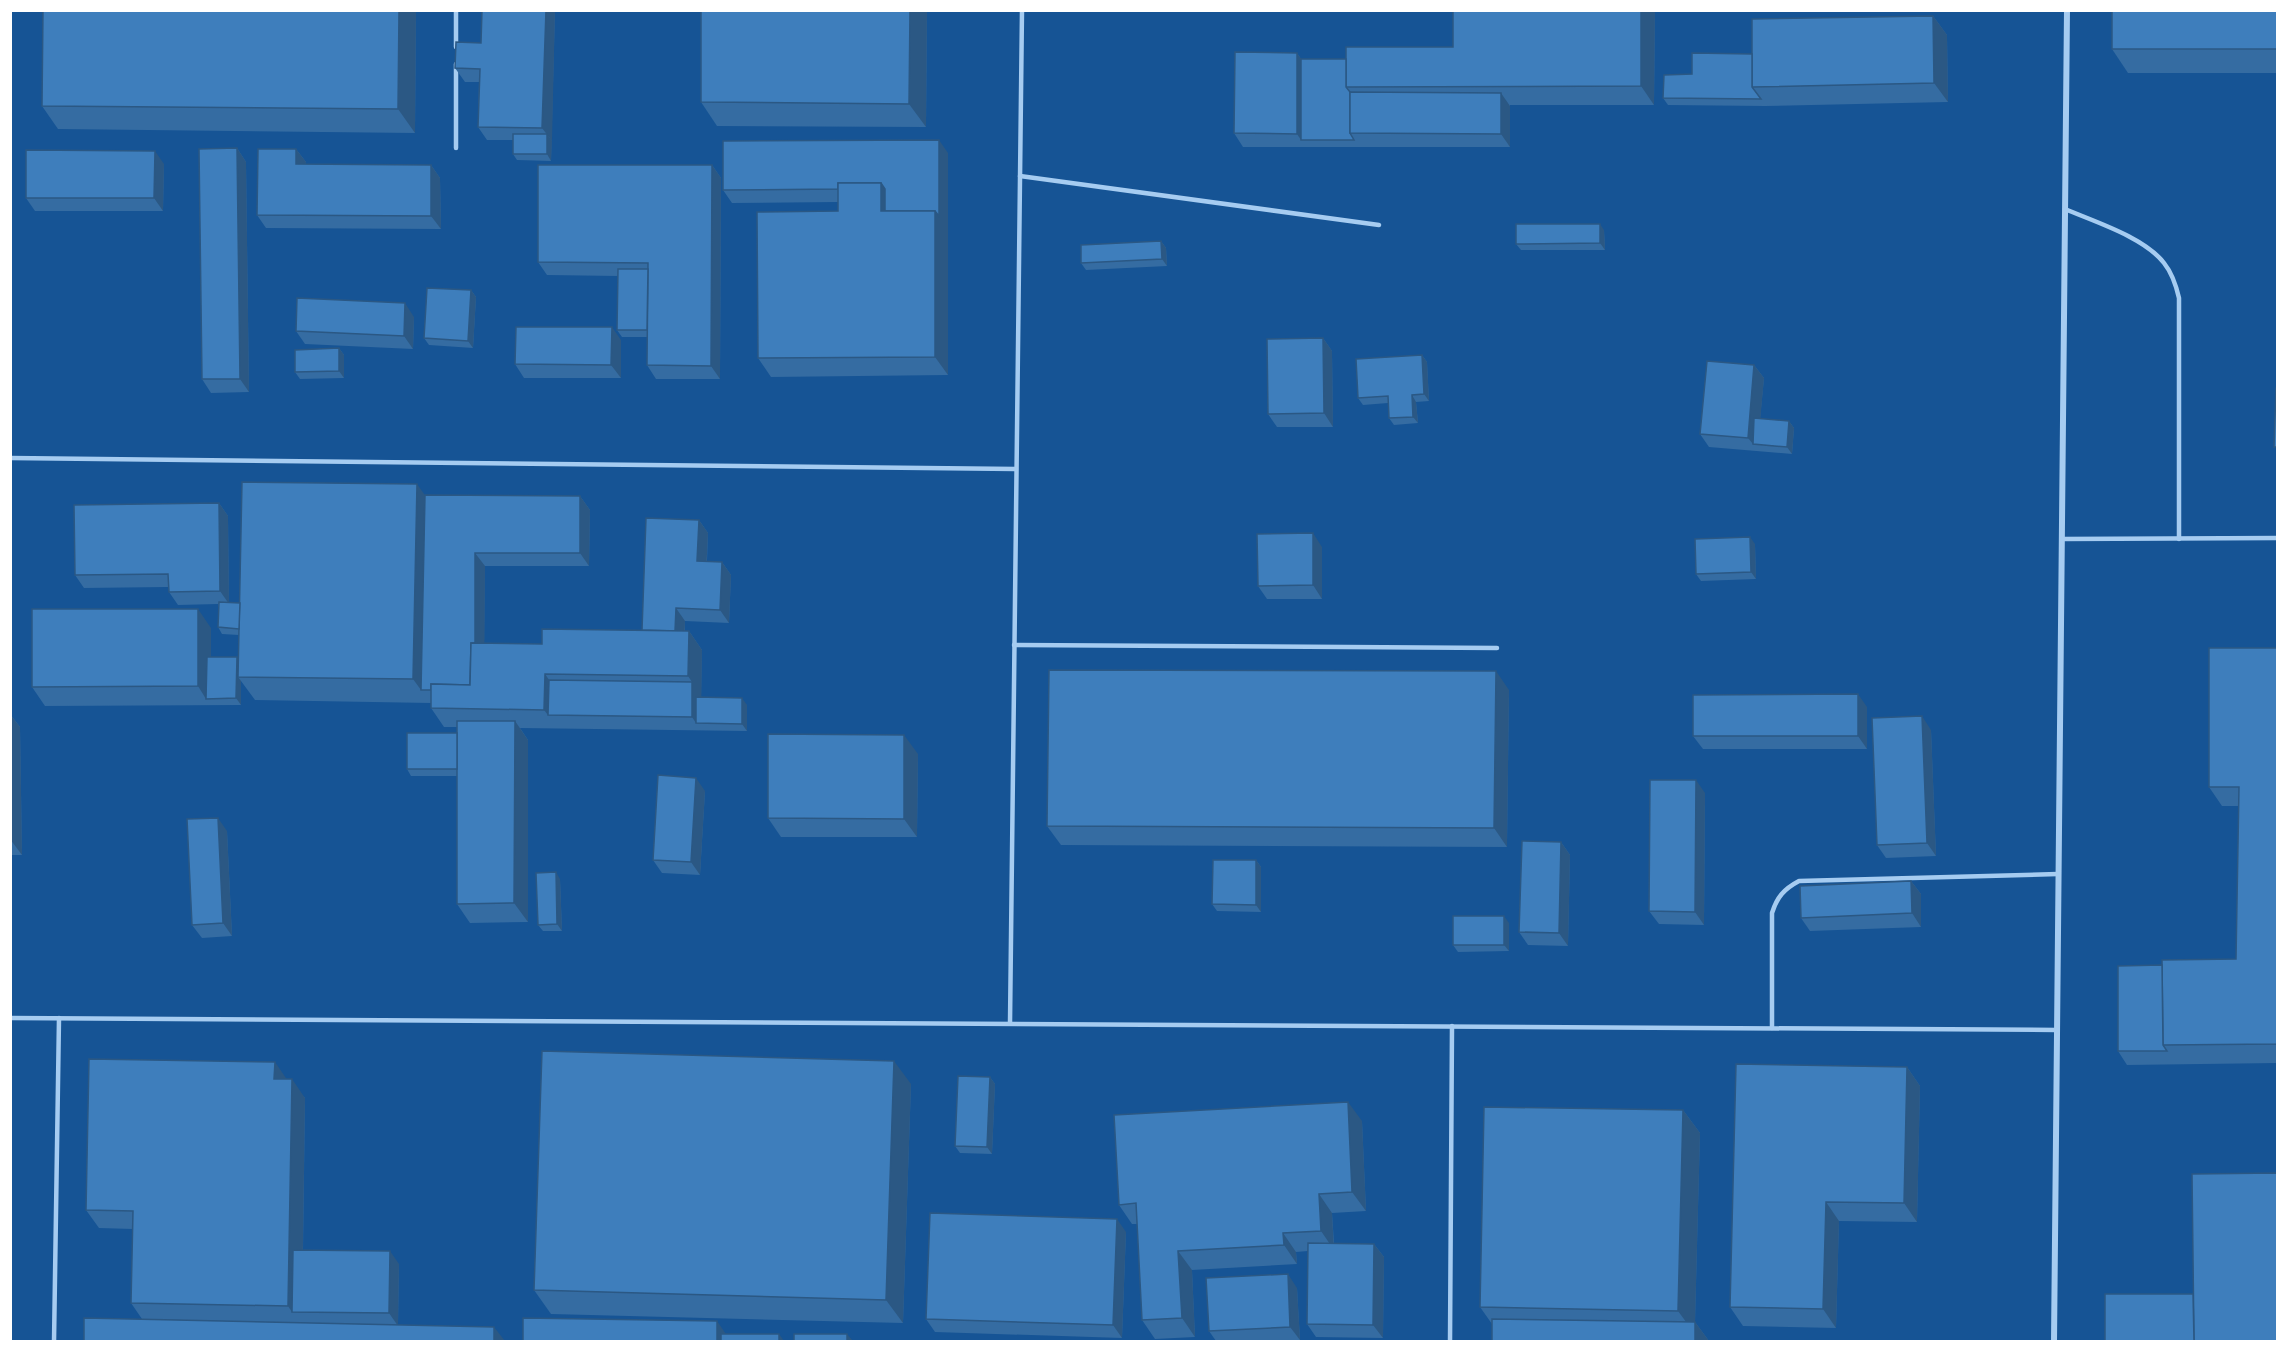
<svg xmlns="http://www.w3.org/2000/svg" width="2288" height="1352" font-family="Mulish,sans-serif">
  <rect width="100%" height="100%" fill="#165495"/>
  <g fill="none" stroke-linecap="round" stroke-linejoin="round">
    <g stroke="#a6ccf1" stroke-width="4.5">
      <path d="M456 10V47"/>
      <path d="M456 64V148"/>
      <path d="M1020 176 1379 225"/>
      <path d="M2065 209C2095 222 2144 237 2164 263 2172 273 2176 285 2179 298V539"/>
      <path d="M10 458 1016 469"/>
      <path d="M2062 539 2278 538"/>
      <path d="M1014 645 1497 648"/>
      <path d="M10 1018 2057 1030"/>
      <path d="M1010 1023 1022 10"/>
      <path d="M1772 1028V913C1777 897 1784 889 1799 881L2058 874"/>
      <path d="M54 1342 59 1018"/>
      <path d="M1450 1342 1452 1026"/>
    </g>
    <path stroke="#a6ccf1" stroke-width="6" d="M2054 1342 2067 10"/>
  </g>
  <g fill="#356ca2">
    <path d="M43 10H416L415 133 58 129 42 106Z"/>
    <path d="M482 10H555L551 161 517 160 513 154V140H487L478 127 479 82H465L455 68 481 43Z"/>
    <path d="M927 10 926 127 717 126 701 102Z"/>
    <path d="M1655 10 1654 105H1510V147H1243L1234 133 1297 53 1301 59H1346L1453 47Z"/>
    <path d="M2277 10V73H2128L2112 49Z"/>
    <path d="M1933 16 1947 35 1948 102 1765 106 1668 105 1663 98 1692 74 1752 54Z"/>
    <path d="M237 148 246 162 249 392 211 393 202 379Z"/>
    <path d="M296 149 306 162V165H431L440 178 441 229 266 228 257 215Z"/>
    <path d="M948 153V375L771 377 758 358 838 211V202L732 203 723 190Z"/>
    <path d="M164 164 163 211H35L26 198Z"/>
    <path d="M712 165 721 178 720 379H656L647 365V337H622L617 330 618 276 547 275 538 262Z"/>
    <path d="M1604 230 1605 250H1521L1516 244Z"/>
    <path d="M1161 241 1166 248 1167 266 1086 270 1081 263Z"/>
    <path d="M471 290 476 297 473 348 429 345 424 338Z"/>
    <path d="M414 317 413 349 305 344 296 331Z"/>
    <path d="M1323 338 1332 351 1333 427H1277L1268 414Z"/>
    <path d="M621 340V378H524L515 364Z"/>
    <path d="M339 348 344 355V378L300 379 295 372Z"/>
    <path d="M1422 355 1427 362 1429 401 1416 402 1418 423 1394 425 1389 418 1388 403 1363 405 1358 398Z"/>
    <path d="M1754 365 1764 378 1760 419 1789 421 1794 428 1792 454 1709 447 1700 434Z"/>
    <path d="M425 495 580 496 590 510 589 566H485L484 644H542L642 630 699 520 708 533 707 561 722 562 731 575 729 623 685 621V631H689L702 650 701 697 747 705V731L520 728 528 740V922L470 923 457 904V776H411L407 769 457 733V727H444L431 708V703L255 700 241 681V705L45 706 32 687 211 628V657H237L239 660V635L222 634 218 627V604L178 605 169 592 168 587 84 588 75 575 219 503 228 516 229 602 240 603Z"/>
    <path d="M1755 544 1756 579 1701 581 1696 574Z"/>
    <path d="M1322 547V599H1267L1258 586Z"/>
    <path d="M2277 648V1063L2127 1065 2118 1051 2162 965 2236 959 2239 806H2222L2209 787Z"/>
    <path d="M1509 690 1507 847 1061 845 1047 826Z"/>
    <path d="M1867 707V749H1703L1693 736Z"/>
    <path d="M10 714 20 727 22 855H10Z"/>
    <path d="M1931 730 1936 856 1886 858 1877 845Z"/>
    <path d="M918 754 917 837H781L768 818Z"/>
    <path d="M705 791 700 875 662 873 653 860Z"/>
    <path d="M1705 793 1704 925 1659 924 1649 911Z"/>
    <path d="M227 831 232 936 202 938 192 925Z"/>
    <path d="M1561 842 1570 855 1568 946 1528 945 1519 932Z"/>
    <path d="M1256 860 1261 867V912L1217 911 1212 904Z"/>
    <path d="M560 879 562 931H543L538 925Z"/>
    <path d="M1911 881 1921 894V927L1810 931 1801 918Z"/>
    <path d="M1509 923V951L1458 952 1453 945Z"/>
    <path d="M1907 1067 1920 1086 1917 1222 1839 1221 1836 1328 1743 1326 1730 1307Z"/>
    <path d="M990 1077 995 1084 992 1154 960 1153 955 1146Z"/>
    <path d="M287 1079 305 1098 303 1250 399 1264 398 1325 142 1319 131 1303 133 1229 99 1228 86 1210Z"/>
    <path d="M911 1084 903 1323 551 1314 534 1290Z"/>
    <path d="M1683 1110 1700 1133 1695 1322 1709 1341H1492V1324L1480 1307Z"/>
    <path d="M1362 1121 1366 1211 1332 1213 1334 1243 1374 1244 1384 1257 1383 1338 1316 1337 1307 1324 1308 1251 1296 1252 1297 1264 1192 1270 1195 1337 1155 1339 1142 1320 1137 1224H1132L1119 1205Z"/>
    <path d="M1126 1232 1122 1338 935 1332 926 1319Z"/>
    <path d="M1297 1288 1300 1340 1267 1341H1216L1209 1331Z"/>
  </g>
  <g fill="#2b5884">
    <path d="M399 10H416L415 133 398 109Z"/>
    <path d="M546 10H555L552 141 542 128Z"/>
    <path d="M910 10H927L926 127 909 104Z"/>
    <path d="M1641 10H1655L1654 105 1641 86Z"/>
    <path d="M1933 16 1947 35 1948 102 1934 83Z"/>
    <path d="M1297 53 1306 66 1301 140 1297 134Z"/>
    <path d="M1501 93 1510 106V147L1501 134Z"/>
    <path d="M547 134 552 141 551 161 547 154Z"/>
    <path d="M939 140 948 153V375L935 357V211Z"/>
    <path d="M237 148 246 162 249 392 240 379Z"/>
    <path d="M296 149 306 162 305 178 296 164Z"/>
    <path d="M155 151 164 164 163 211 154 198Z"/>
    <path d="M431 165 440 178 441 229 431 216Z"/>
    <path d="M712 165 721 178 720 379 711 366Z"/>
    <path d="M881 183 894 202V217L881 211Z"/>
    <path d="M1600 224 1604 230 1605 250 1600 243Z"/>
    <path d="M1161 241 1166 248 1167 266 1162 259Z"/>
    <path d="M471 290 476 297 473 348 468 341Z"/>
    <path d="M405 303 414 317 413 349 404 336Z"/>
    <path d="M612 327 621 340V378L611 365Z"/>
    <path d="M1323 338 1332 351 1333 427 1324 413Z"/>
    <path d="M339 348 344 355V378L339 371Z"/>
    <path d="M1422 355 1427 362 1429 401 1424 394Z"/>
    <path d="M1754 365 1764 378 1758 445 1753 444 1748 438Z"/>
    <path d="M1412 395 1416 402 1418 423 1413 417Z"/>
    <path d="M1789 421 1794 428 1792 454 1787 447Z"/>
    <path d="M417 484 434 508 421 690 413 679Z"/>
    <path d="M580 496 590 510 589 566 580 553Z"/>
    <path d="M219 503 228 516 229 604 220 591Z"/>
    <path d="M699 520 708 533 706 574 697 561Z"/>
    <path d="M1313 533 1322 547V599L1313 585Z"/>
    <path d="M1750 537 1755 544 1756 579 1751 572Z"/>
    <path d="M475 553 485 566 484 704 474 691Z"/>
    <path d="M722 562 731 575 729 623 720 610Z"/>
    <path d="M676 608 685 621 684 649 675 636Z"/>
    <path d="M198 609 211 628V699H206L198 686Z"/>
    <path d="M689 631 702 650 701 723H696L692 717V682L688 676Z"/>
    <path d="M237 657 242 664 238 677 241 681V705L236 698Z"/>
    <path d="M1496 671 1509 690 1507 847 1494 828Z"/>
    <path d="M545 674 558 693 548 715 544 710Z"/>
    <path d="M1858 694 1867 707V749L1858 736Z"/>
    <path d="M742 698 747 705V731L742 724Z"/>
    <path d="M10 714 20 727 22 855 10 839Z"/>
    <path d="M1922 716 1931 730 1936 856 1927 843Z"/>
    <path d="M515 721 528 740V922L514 903Z"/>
    <path d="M904 735 918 754 917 837 904 819Z"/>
    <path d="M696 778 705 791 700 875 691 862Z"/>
    <path d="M1696 780 1705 793 1704 925 1695 912Z"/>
    <path d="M218 818 227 831 232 936 223 923Z"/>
    <path d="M1561 842 1570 855 1568 946 1559 933Z"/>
    <path d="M1256 860 1261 867V912L1256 905Z"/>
    <path d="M556 872 560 879 562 931 557 924Z"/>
    <path d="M1911 881 1921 894V927L1912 913Z"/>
    <path d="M1504 916 1509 923V951L1504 945Z"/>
    <path d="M894 1061 911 1084 903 1323 886 1300Z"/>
    <path d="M275 1062 288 1081 274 1079Z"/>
    <path d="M1907 1067 1920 1086 1917 1222 1904 1203Z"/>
    <path d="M990 1077 995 1084 992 1154 987 1147Z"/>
    <path d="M292 1079 305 1098 302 1312H292L288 1306Z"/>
    <path d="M1348 1102 1362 1121 1366 1211 1352 1192Z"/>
    <path d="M1683 1110 1700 1133 1695 1322 1709 1341H1695V1334L1678 1311Z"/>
    <path d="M1319 1194 1332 1213 1334 1250 1321 1231Z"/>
    <path d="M1826 1202 1839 1221 1836 1328 1823 1309Z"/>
    <path d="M1117 1219 1126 1232 1122 1338 1113 1325Z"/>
    <path d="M1283 1233 1296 1252 1297 1264 1284 1245Z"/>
    <path d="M1374 1244 1384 1257 1383 1338 1373 1325Z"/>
    <path d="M390 1251 399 1264 398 1326 389 1313Z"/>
    <path d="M1178 1251 1192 1270 1195 1337 1182 1318Z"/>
    <path d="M1288 1274 1297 1288 1300 1340 1290 1327Z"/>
    <path d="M717 1321 730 1340V1341H717Z"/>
    <path d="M494 1327 505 1341H494Z"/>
    <path d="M779 1334 784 1341H779Z"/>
    <path d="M847 1334 853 1341H847Z"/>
  </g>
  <g fill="#3e7ebc" stroke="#2b5884" stroke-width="1.5">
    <path d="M43 10H399L398 109 42 106Z"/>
    <path d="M482 10H546L542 128 478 127 480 69 455 68 456 42 481 43Z"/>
    <path d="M701 10H910L909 104 701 102Z"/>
    <path d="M1453 10H1641V86L1346 87V47H1453Z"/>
    <rect x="2112" y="10" width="165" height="39"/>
    <path d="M1933 16 1934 83 1752 87V19Z"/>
    <path d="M1235 52 1297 53V134L1234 133Z"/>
    <path d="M1692 53 1752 54V87L1761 99 1663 98 1664 75 1692 74Z"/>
    <path d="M1301 59H1346V87L1350 92V133L1354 140H1301Z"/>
    <path d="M1350 92 1501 93V134L1350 133Z"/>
    <rect x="513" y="134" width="34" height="20"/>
    <path d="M939 140V216L935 211H885V189L881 183H838V189L723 190V141Z"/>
    <path d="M237 148 240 379H202L199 149Z"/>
    <path d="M258 149H296V164L431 165V216L257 215Z"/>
    <path d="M26 150 155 151 154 198H26Z"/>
    <path d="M538 165H712L711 366 647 365 648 263 538 262Z"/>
    <path d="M838 183H881V211H935V357L758 358 757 212 838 211Z"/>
    <path d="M1516 224H1600V243L1516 244Z"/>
    <path d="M1161 241 1162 259 1081 263V245Z"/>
    <path d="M618 269H648L647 330H617Z"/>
    <path d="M427 288 471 290 468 341 424 338Z"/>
    <path d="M297 298 405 303 404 336 296 331Z"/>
    <path d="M516 327H612L611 365 515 364Z"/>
    <path d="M1323 338 1324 413 1268 414 1267 339Z"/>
    <path d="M339 348V371L295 372V350Z"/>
    <path d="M1422 355 1424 394 1412 395 1413 417 1389 418 1388 396 1358 398 1356 359Z"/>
    <path d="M1707 361 1754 365 1748 438 1700 434Z"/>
    <path d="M2276 388H2277V447H2274Z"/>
    <path d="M1754 418 1789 421 1787 447 1753 444Z"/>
    <path d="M242 482 417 484 413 679 238 677Z"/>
    <path d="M425 495 580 496V553H475V643H471L470 685 431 684V690H421Z"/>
    <path d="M219 503 220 591 169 592 168 574 75 575 74 505Z"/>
    <path d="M646 518 699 520 697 561 722 562 720 610 676 608 675 631 642 630Z"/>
    <path d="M1313 533V585L1258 586 1257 534Z"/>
    <path d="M1750 537 1751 572 1696 574 1695 539Z"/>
    <path d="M219 602 240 603 239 629 218 627Z"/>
    <path d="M32 609H198V686L32 687Z"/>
    <path d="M542 629 689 631 688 676 545 674 544 710 431 708V684L470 685 471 643 542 644Z"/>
    <path d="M2209 648H2277V1044L2163 1045 2162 960 2236 959 2239 787H2209Z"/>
    <path d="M207 657H237L236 698 206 699Z"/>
    <path d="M1049 670 1496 671 1494 828 1047 826Z"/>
    <path d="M549 680 692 682V717L548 715Z"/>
    <path d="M1858 694V736H1693V695Z"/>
    <path d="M696 697 742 698V724L696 723Z"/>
    <path d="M1922 716 1927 843 1877 845 1872 718Z"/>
    <path d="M457 721H515L514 903 457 904Z"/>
    <rect x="407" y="733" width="50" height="36"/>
    <path d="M768 734 904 735V819L768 818Z"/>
    <path d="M658 775 696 778 691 862 653 860Z"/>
    <path d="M1650 780H1696L1695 912 1649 911Z"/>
    <path d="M218 818 223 923 192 925 187 819Z"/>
    <path d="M1522 841 1561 842 1559 933 1519 932Z"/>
    <path d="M1213 860H1256V905L1212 904Z"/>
    <path d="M556 872 557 924 538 925 536 873Z"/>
    <path d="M1911 881 1912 913 1801 918 1800 886Z"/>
    <rect x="1453" y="916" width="51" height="29"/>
    <path d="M2162 965 2163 1045 2167 1051H2118V966Z"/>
    <path d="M542 1051 894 1061 886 1300 534 1290Z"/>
    <path d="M89 1059 275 1062 274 1079H292L288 1306 131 1303 133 1211 86 1210Z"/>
    <path d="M1736 1064 1907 1067 1904 1203 1826 1202 1823 1309 1730 1307Z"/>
    <path d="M958 1076 990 1077 987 1147 955 1146Z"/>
    <path d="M1348 1102 1352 1192 1319 1194 1321 1231 1283 1233 1284 1245 1178 1251 1182 1318 1142 1320 1136 1203 1119 1205 1114 1115Z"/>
    <path d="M1484 1107 1683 1110 1678 1311 1480 1307Z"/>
    <path d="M2277 1173V1341H2194L2192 1174Z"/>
    <path d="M930 1213 1117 1219 1113 1325 926 1319Z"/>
    <path d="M1308 1243 1374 1244 1373 1325 1307 1324Z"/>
    <path d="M293 1250 390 1251 389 1313 292 1312Z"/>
    <path d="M1288 1274 1290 1327 1209 1331 1206 1278Z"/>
    <path d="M2105 1294H2193L2194 1341H2105Z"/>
    <path d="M84 1318 494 1327V1341H84Z"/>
    <path d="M523 1318 717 1321V1341H523Z"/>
    <path d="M1492 1319 1695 1322V1341H1492Z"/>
    <rect x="721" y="1334" width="58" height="7"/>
    <rect x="794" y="1334" width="53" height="7"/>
  </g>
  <rect width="2288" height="1352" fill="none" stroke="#ffffff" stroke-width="24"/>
</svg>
